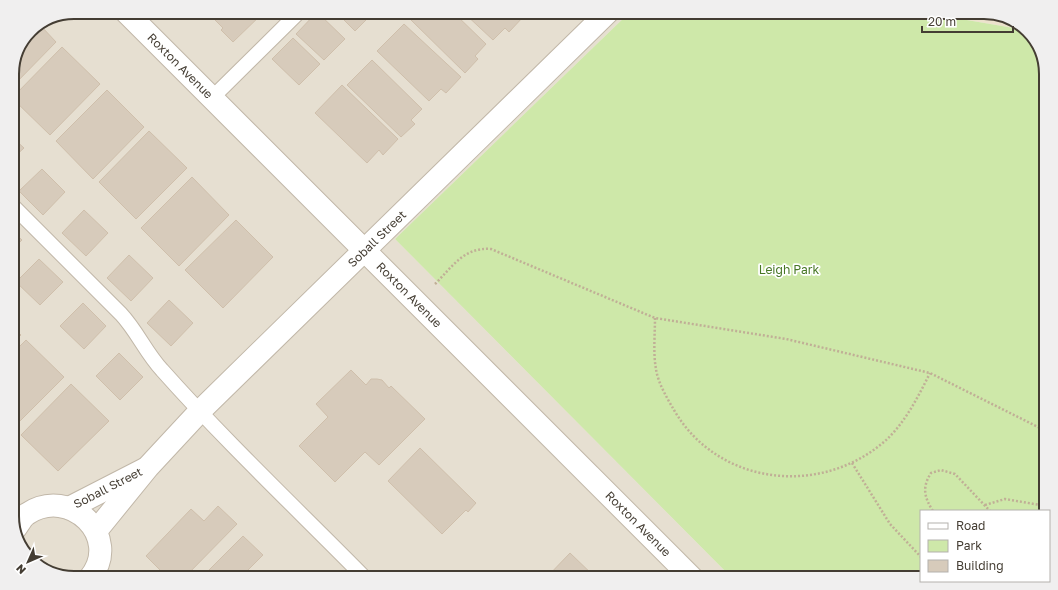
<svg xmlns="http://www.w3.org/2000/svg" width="1058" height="590" font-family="'Golos Text',sans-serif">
  <rect width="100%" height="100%" fill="#f2ede3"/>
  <path fill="#e6dfd1" d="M74 12H630L395 239 732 578H74L43 570 22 550 12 520V70L30 30Z"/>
  <path fill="#ece2cc" d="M920 12H984L1015 20 1025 30Z"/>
  <path fill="#cee8a9" d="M630 12H920L1025 30 1036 40 1046 70V511H921V578H732L395 239Z"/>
  <g fill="#d7cbbb" stroke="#cfbfab">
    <path d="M214 12H264L233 42 221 30 223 28 210 15Z"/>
    <path d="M317 12 345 39 324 60 296 34Z"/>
    <path d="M336 12H374L355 31Z"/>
    <path d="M419 12H453L486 44 475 56 478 59 465 73 411 20Z"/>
    <path d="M463 12H520L524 16 509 32 505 28 493 40Z"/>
    <path d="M404 24 461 77 446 93 441 89 429 101 377 51Z"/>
    <path d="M41 26 56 42 12 87V70L30 30Z"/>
    <path d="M293 38 320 64 299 85 272 59Z"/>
    <path d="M62 47 100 84 50 135 12 98Z"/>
    <path d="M372 60 422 109 411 120 415 124 401 137 347 85Z"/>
    <path d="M342 85 398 139 383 155 379 150 367 163 315 113Z"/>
    <path d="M107 90 144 127 93 179 56 141Z"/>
    <path d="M149 131 187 168 136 219 99 182Z"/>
    <path d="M12 137 24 148 12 159Z"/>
    <path d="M42 169 65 192 43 215 19 191Z"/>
    <path d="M192 177 229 215 179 266 141 228Z"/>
    <path d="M84 210 108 233 86 256 62 233Z"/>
    <path d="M236 220 273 257 223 308 185 270Z"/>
    <path d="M12 231 22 240 12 250Z"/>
    <path d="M129 255 153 278 131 301 107 278Z"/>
    <path d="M39 259 63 282 40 305 16 282Z"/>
    <path d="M169 300 193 323 171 346 147 323Z"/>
    <path d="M83 303 106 326 84 349 60 326Z"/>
    <path d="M12 326 21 335 12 344Z"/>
    <path d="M26 340 64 377 13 428 12 354Z"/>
    <path d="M119 353 143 377 120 400 96 376Z"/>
    <path d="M351 370 366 385 371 379H377L382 380 389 388 391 386 425 419 379 465 365 452 335 482 299 446 328 417 316 404Z"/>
    <path d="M71 384 109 421 58 471 21 435Z"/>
    <path d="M420 448 476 503 468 512 466 510 442 534 388 481Z"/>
    <path d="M218 506 237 524 184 578H168L146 556 191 509 204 521Z"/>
    <path d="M243 536 263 555 248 570 256 578H201Z"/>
    <path d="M570 553 596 578H546Z"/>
  </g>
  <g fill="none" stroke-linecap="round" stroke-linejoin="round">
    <defs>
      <g id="service">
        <path d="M212 98 299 12"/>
        <path d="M12 205 121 314C137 331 146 353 162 370 226 442 297 509 365 578"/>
      </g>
      <path id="minor" d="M126 12 692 578"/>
      <g id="tertiary">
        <path d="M69 508 145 469"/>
        <path d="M15 529C19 524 22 517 27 514 70 485 123 537 90 578"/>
        <path d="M96 531 148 467 200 411 608 12"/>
      </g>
    </defs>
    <use href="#service" stroke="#c1b7a8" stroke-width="16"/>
    <use href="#minor" stroke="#c1b7a8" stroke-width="24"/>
    <use href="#tertiary" stroke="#c1b7a8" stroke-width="24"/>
    <g stroke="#c0af96" stroke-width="2.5" stroke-dasharray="2 2" stroke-linecap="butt">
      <path d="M435 284C453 266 464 247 491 249L655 318 786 339 930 373 1046 431"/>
      <path d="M655 318C655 334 653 353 656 369 658 383 667 398 674 410 718 486 821 497 885 441 905 423 918 397 930 373"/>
      <path d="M852 463 890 524 921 557"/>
      <path d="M985 505 1005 499 1046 506"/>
      <path d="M933 511C924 497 922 487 931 473L941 470 955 474 990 511"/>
    </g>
    <use href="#service" stroke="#fff" stroke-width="14"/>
    <use href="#minor" stroke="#fff" stroke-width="22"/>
    <use href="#tertiary" stroke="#fff" stroke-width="22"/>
  </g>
  <g text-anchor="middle" stroke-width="3.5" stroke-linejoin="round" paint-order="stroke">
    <g font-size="12" fill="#443d33" stroke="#fff">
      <text transform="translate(180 66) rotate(45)" y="4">Roxton Avenue</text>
      <text transform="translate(377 239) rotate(-44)" y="4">Soball Street</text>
      <text transform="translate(409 295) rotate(45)" y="4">Roxton Avenue</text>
      <text transform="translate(108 488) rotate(-27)" y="4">Soball Street</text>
      <text transform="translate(638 524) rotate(45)" y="4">Roxton Avenue</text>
    </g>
    <g font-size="12" fill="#477725" stroke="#fff">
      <text x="789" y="274">Leigh Park</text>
    </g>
  </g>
  <path d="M0 0H1058V590H0ZM74 19H984A55 55 0 0 1 1039 74V516A55 55 0 0 1 984 571H74A55 55 0 0 1 19 516V74A55 55 0 0 1 74 19Z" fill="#f0efef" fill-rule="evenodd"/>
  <path fill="none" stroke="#443d33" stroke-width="2" d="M74 19H984A55 55 0 0 1 1039 74V516A55 55 0 0 1 984 571H74A55 55 0 0 1 19 516V74A55 55 0 0 1 74 19Z"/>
  <rect x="920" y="510" width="130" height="72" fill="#ffffff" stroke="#b4b1ad"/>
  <rect x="928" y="523" width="20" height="6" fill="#ffffff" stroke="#b4b1ad"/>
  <text x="956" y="530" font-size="12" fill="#443d33">Road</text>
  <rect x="928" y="540" width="20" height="12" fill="#cee8a9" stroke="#b4b1ad"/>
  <text x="956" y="550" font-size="12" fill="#443d33">Park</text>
  <rect x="928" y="560" width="20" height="12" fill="#d7cbbb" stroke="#b4b1ad"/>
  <text x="956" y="570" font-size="12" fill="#443d33">Building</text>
  <g transform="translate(28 562) rotate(225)" stroke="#ffffff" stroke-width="3" paint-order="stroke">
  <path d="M0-3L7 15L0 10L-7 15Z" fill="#443d33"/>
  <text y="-6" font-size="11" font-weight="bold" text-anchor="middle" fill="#443d33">N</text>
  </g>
  <path d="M922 26v6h91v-6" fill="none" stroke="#443d33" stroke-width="2"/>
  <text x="928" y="26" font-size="12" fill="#443d33" stroke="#ffffff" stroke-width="3" paint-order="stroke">20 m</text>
</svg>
